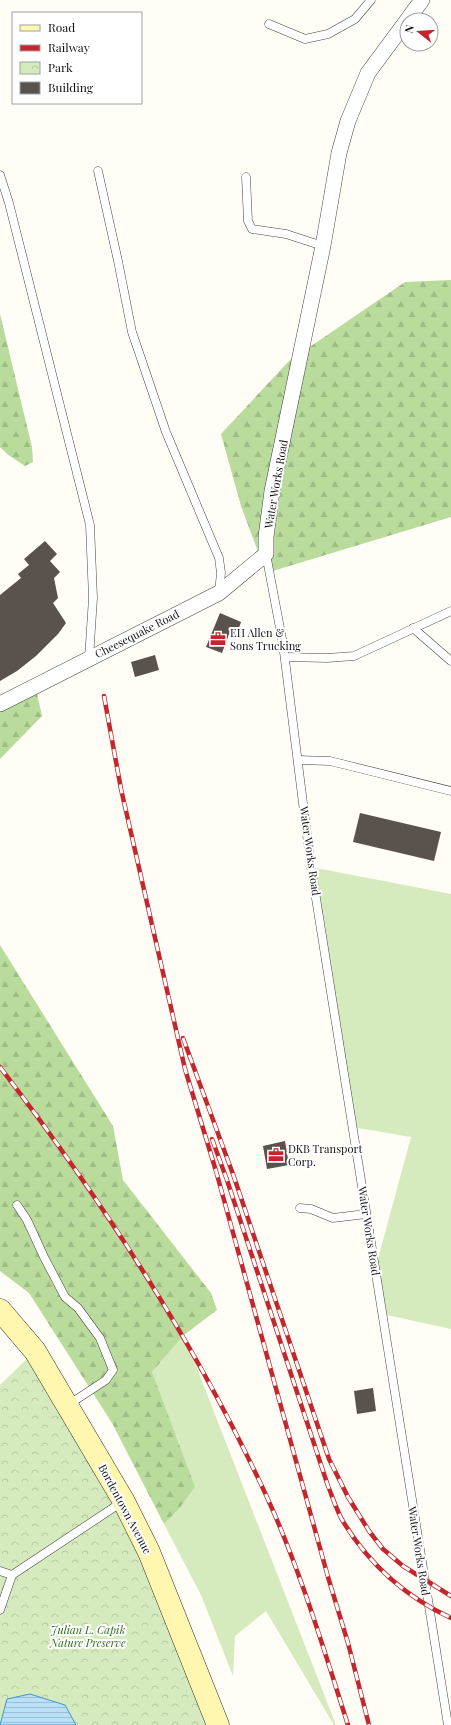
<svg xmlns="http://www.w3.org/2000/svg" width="451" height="1725" font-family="'Playfair Display',serif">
  <defs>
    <pattern id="forest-firs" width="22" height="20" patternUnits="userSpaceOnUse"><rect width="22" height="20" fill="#b9dc9c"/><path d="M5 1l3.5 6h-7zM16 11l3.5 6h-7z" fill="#9ebc85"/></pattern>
    <pattern id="park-crowns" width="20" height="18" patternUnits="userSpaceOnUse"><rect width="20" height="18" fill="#d5ebbd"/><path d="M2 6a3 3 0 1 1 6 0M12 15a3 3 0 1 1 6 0" fill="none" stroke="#b6c8a1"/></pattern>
    <pattern id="water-rules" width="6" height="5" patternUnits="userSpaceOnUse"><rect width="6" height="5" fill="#b9e0f7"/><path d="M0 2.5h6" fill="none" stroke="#9ebfd3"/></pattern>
  </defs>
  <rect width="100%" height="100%" fill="#fffdf5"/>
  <g fill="#d5ebbd">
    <path d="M311 867 451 894V1329L382 1314 375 1270 411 1137 352 1127Z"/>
    <path d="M184 1335 336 1725H334L266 1611 235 1636 233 1676 201 1595 164 1524 178 1510 152 1372Z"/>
  </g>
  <g fill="url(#forest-firs)">
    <path d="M451 280V517L266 573 241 506 221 434 289 361 405 282Z"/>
    <path d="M0 314 32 447 33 462 25 466 7 454 0 447Z"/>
    <path d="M35 685 42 716 0 759V706Z"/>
    <path d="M0 945 113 1126 123 1180 211 1293 217 1310 184 1335 152 1372 195 1487 178 1510 164 1524 112 1423 29 1293 0 1271Z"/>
  </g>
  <path fill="url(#park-crowns)" d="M35 1351 123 1500 218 1725H0V1385Z"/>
  <path fill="url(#water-rules)" stroke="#3f96cf" d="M30 1694 65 1705 76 1725H0L7 1699Z"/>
  <g fill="#5a524d">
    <path d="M45 541 57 554 50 561 60 572 54 578 58 598 53 603 66 623 58 634 36 656 17 671 0 681V595L21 578 18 574 29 565 24 559Z"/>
    <path d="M220 613 241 622 238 631 231 629 222 653 206 647Z"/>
    <path d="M155 655 159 670 135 677 131 662Z"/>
    <path d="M360 813 441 832 434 861 353 842Z"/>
    <path d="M285 1141 289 1165 267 1169 263 1146Z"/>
    <path d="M373 1388 376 1411 357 1414 354 1391Z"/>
  </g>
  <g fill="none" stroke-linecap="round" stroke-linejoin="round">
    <defs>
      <g id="lane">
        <path d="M269 24 305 39 328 34 355 19 371 0"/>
        <path d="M98 171 118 261 132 332 166 432 219 558 221 573 219 592"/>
        <path d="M0 175 9 203 90 525 93 598 89 658"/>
        <path d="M246 177 248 221 252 229 286 234 323 246"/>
        <path d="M266 554 283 644 311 867 448 1725"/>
        <path d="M413 628 451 661"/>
        <path d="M285 657 327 658 354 656 451 611"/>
        <path d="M298 760 330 761 451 791"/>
        <path d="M17 1205 27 1220 44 1257 65 1297 78 1308 100 1338 113 1370 106 1380 68 1405"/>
        <path d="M300 1208 311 1209 333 1218 366 1214"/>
        <path d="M0 1571 12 1575 122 1502"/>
        <path d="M0 1610 12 1575"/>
      </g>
      <path id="street" d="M0 704 219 593 266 554V537L272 491 323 246 339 153 348 121 368 73 422 0"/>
      <path id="secondary" d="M0 1310 35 1351 123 1500 149 1552 218 1725"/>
    </defs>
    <use href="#lane" stroke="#444" stroke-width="9"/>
    <use href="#street" stroke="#444" stroke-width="16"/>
    <use href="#secondary" stroke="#333" stroke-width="23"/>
    <use href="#lane" stroke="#fff" stroke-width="8"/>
    <use href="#street" stroke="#fff" stroke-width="15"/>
    <use href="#secondary" stroke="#fff6b0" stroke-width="22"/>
    <defs>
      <g id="rail">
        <path d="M104 696 121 789 185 1069 216 1171 328 1577 348 1643 369 1725"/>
        <path d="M183 1038 234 1177 329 1459 348 1497 369 1531 383 1549 403 1566 451 1596"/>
        <path d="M0 1067C102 1200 195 1342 266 1495 300 1569 323 1647 348 1725"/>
        <path d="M212 1139 227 1180 328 1486C333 1498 337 1512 344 1523 370 1565 406 1597 451 1618"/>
      </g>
    </defs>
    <use href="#rail" stroke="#c4262e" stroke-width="4.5"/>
    <use href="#rail" stroke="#fff" stroke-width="3" stroke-dasharray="9" stroke-linecap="butt"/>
  </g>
  <defs>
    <symbol id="office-bare" viewBox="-9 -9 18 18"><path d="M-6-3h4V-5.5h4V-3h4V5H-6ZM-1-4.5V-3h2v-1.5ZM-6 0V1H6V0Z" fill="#c4262e" stroke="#fff" stroke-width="2.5" paint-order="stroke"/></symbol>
  </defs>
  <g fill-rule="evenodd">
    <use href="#office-bare" x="207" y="628" width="22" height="22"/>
    <use href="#office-bare" x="265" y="1144" width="22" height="22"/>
  </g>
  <g text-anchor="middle" stroke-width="4" stroke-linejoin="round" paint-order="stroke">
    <g font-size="11" fill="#111" stroke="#fff">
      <text transform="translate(276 484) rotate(-80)" y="4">Water Works Road</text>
      <text transform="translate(137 634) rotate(-27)" y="4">Cheesequake Road</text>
      <text transform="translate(310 851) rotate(82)" y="4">Water Works Road</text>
      <text transform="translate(369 1231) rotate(81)" y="4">Water Works Road</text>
      <text transform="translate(125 1509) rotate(62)" y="4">Bordentown Avenue</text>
      <text transform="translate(419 1551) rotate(81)" y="4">Water Works Road</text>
    </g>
    <g font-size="11" fill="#111" stroke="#fff" text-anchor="start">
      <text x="230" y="637">EH Allen &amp;<tspan x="230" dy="13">Sons Trucking</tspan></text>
      <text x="288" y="1153">DKB Transport<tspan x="288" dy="13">Corp.</tspan></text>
    </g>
    <g font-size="11" font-style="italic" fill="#2f6b1f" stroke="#fff">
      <text x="88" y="1634">Julian L. Capik<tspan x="88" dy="13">Nature Preserve</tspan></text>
    </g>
  </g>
  <rect x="12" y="12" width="130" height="92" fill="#ffffff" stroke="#a0a0a0"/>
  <rect x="20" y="25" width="20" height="6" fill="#fff6b0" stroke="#a0a0a0"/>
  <text x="48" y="32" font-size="12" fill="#111111">Road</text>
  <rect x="20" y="45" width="20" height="6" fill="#c4262e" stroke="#a0a0a0"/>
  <text x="48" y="52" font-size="12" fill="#111111">Railway</text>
  <rect x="20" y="62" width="20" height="12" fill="url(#park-crowns)" stroke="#a0a0a0"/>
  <text x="48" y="72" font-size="12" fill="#111111">Park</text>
  <rect x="20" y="82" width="20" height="12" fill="#5a524d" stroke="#a0a0a0"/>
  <text x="48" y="92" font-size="12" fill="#111111">Building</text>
  <g transform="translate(419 32) rotate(287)"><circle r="19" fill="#ffffff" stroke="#a0a0a0"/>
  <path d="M0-3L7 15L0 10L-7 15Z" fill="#c4262e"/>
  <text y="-6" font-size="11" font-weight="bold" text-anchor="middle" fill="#111111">N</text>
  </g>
</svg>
